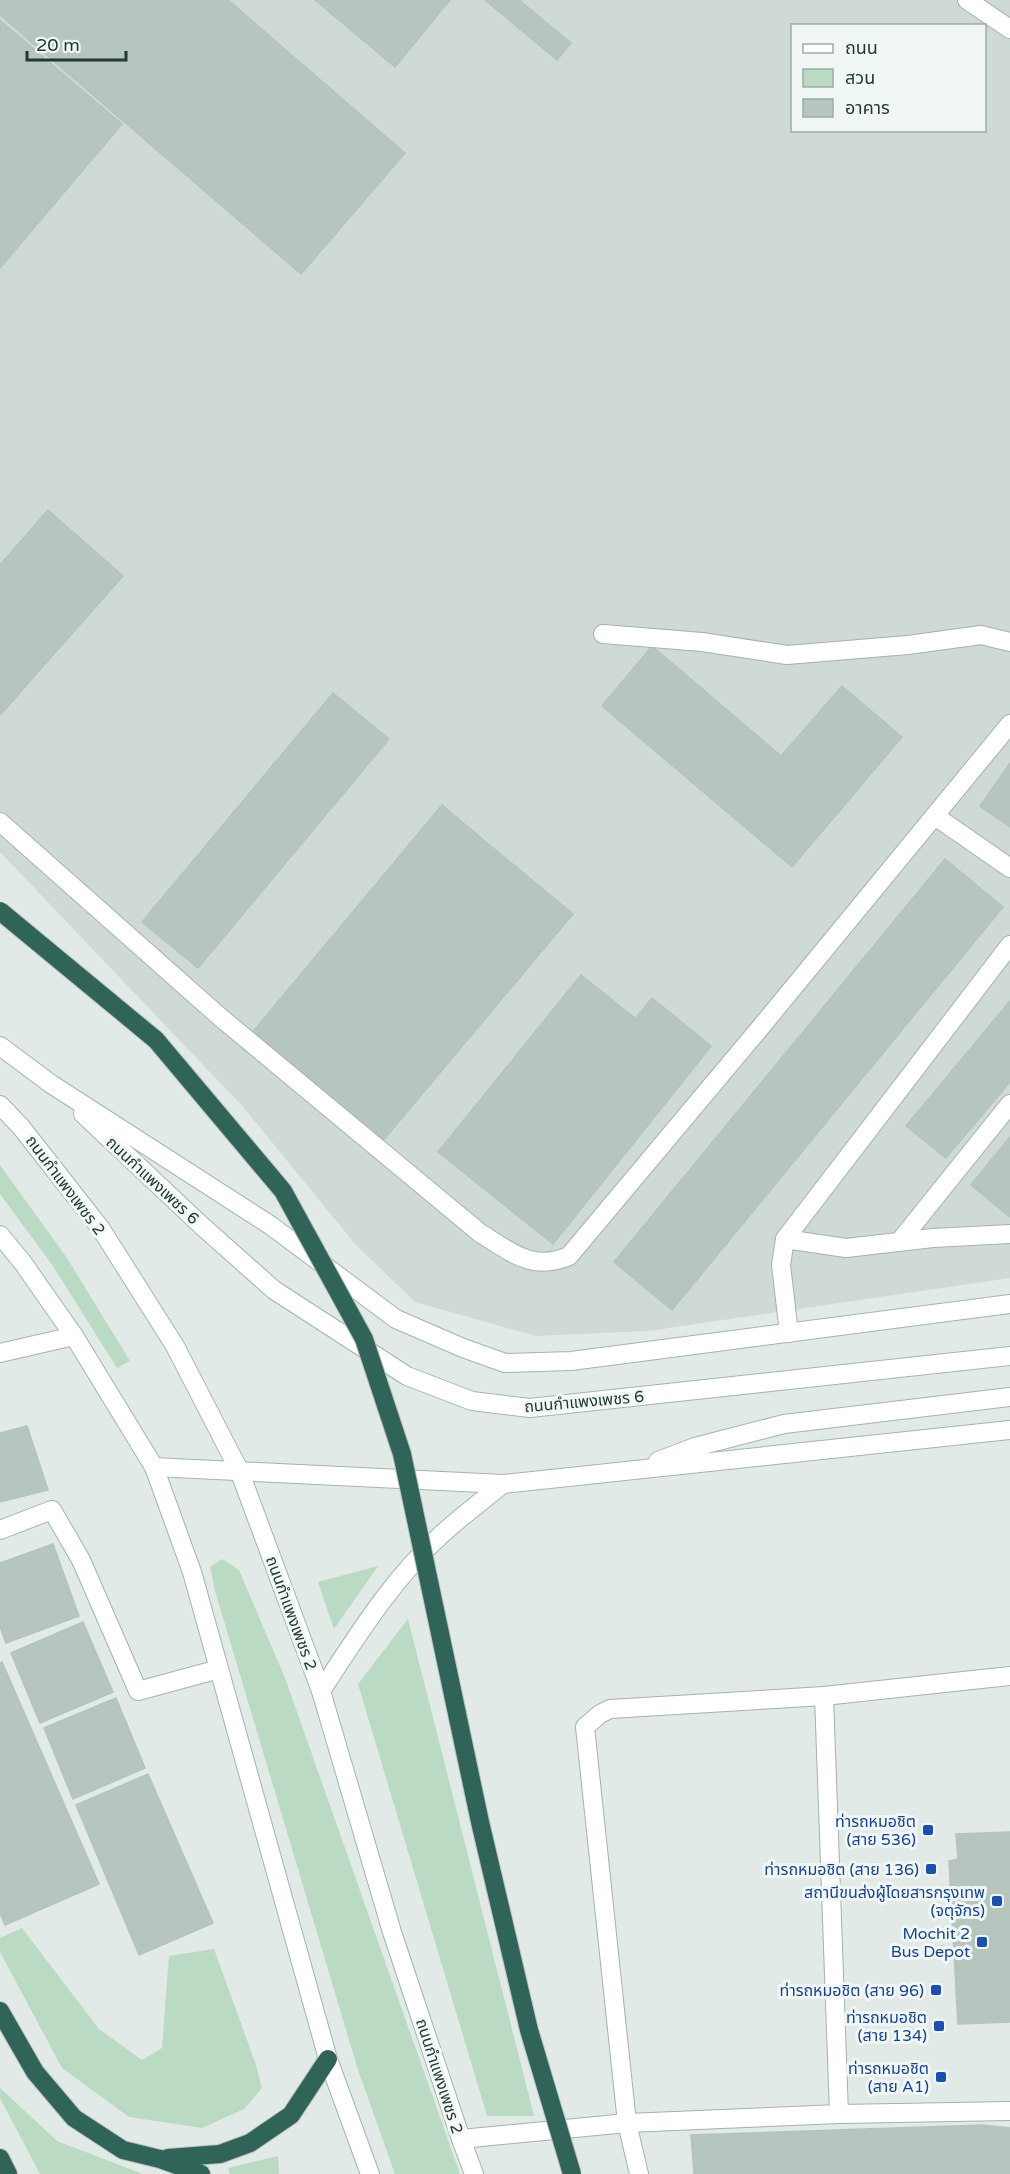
<svg xmlns="http://www.w3.org/2000/svg" width="1010" height="2174" font-family="'Varela Round','Noto Sans Thai',sans-serif">
  <rect width="100%" height="100%" fill="#e1eae6"/>
  <path fill="#cfdad5" fill-rule="evenodd" d="M0 0H1010V1278L648 1331 536 1336 415 1302 355 1244 244 1108 0 852ZM792 26H984V130H792Z"/>
  <g fill="#bbdac3">
    <path d="M0 1165 67 1258 130 1361 117 1368 53 1266 0 1194Z"/>
    <path d="M222 1559 239 1570 285 1678 460 2174H395L358 2070 215 1591 210 1567Z"/>
    <path d="M378 1566 334 1629 318 1582Z"/>
    <path d="M408 1619 534 2116H487L358 1684Z"/>
    <path d="M22 1928 99 2029 142 2060 162 2048 169 1956 214 1949 256 2065 262 2088 244 2109 202 2128 129 2117 62 2068 0 1952V1938Z"/>
    <path d="M0 2088 57 2141 143 2174H40L0 2098Z"/>
    <path d="M278 2156 279 2174H230L228 2168Z"/>
  </g>
  <g fill="#b7c5bf" stroke="#b4c4bd" stroke-width="1.5">
    <path d="M0 0H228L405 153 301 274 0 15Z"/>
    <path d="M315 0H450L395 67Z"/>
    <path d="M485 0H519L571 43 557 60Z"/>
    <path d="M0 20 122 124 0 268Z"/>
    <path d="M48 510 123 576 0 715V565Z"/>
    <path d="M652 646 781 756 842 686 902 737 792 867 602 706Z"/>
    <path d="M333 693 389 739 198 968 142 922Z"/>
    <path d="M1010 763V827L980 806Z"/>
    <path d="M442 805 498 852 307 1080 251 1034Z"/>
    <path d="M498 852 573 914 381 1143 307 1080Z"/>
    <path d="M945 859 1003 907 672 1310 614 1262Z"/>
    <path d="M581 975 635 1018 493 1196 438 1152Z"/>
    <path d="M652 998 711 1046 553 1244 493 1196Z"/>
    <path d="M1010 1001V1082L946 1158 906 1126Z"/>
    <path d="M1010 1137V1217L971 1185Z"/>
    <path d="M27 1426 48 1490 0 1502V1433Z"/>
    <path d="M53 1544 79 1616 6 1643 0 1627V1563Z"/>
    <path d="M83 1622 113 1692 40 1723 11 1653Z"/>
    <path d="M2 1662 99 1884 5 1925 0 1913V1663Z"/>
    <path d="M116 1698 145 1768 73 1799 44 1728Z"/>
    <path d="M148 1774 213 1923 139 1955 76 1805Z"/>
    <path d="M1010 1832V2022L958 2024 949 1861 958 1859 956 1834Z"/>
    <path d="M983 2125 1010 2128V2174H694L691 2135Z"/>
  </g>
  <g fill="none" stroke-linecap="round" stroke-linejoin="round">
    <defs>
      <g id="lane">
        <path d="M967 0 1010 29"/>
        <path d="M603 634 702 642 787 655 908 645 981 635 1010 642"/>
        <path d="M935 816 1010 868"/>
        <path d="M0 822 220 1017 480 1233C511 1252 532 1272 569 1256L760 1028 1010 724"/>
        <path d="M785 1239 846 1248 933 1238 1010 1234"/>
        <path d="M900 1241 1010 1104"/>
        <path d="M789 1333 781 1265 785 1239 1010 945"/>
        <path d="M0 1353 74 1336"/>
        <path d="M0 1530 52 1510 81 1560 138 1691 219 1669"/>
        <path d="M824 1696 839 2114"/>
        <path d="M461 2139 627 2123 839 2114 1010 2111"/>
        <path d="M639 2174 627 2123 585 1727 600 1714 610 1709 824 1696 1010 1676"/>
      </g>
      <g id="secondary">
        <path d="M0 1046 51 1084 270 1225 396 1319 463 1348 505 1363 571 1361 1010 1304"/>
        <path d="M0 1105 21 1127 101 1229 175 1346 239 1470 321 1691 392 1932 461 2139 474 2174"/>
        <path d="M83 1114 202 1226 274 1290 407 1376 472 1401 530 1408 1010 1356"/>
        <path d="M0 1235 23 1263 74 1336 154 1467 192 1572 328 2059 370 2174"/>
        <path d="M658 1461 695 1447 784 1424 1010 1397"/>
        <path d="M154 1467 503 1484 1010 1430"/>
        <path d="M321 1691C357 1636 393 1578 442 1534 462 1516 483 1500 503 1484"/>
      </g>
      <g id="highway">
        <path d="M0 2011 35 2072 74 2118 123 2150 160 2159 201 2174"/>
        <path d="M0 2158 8 2174"/>
        <path d="M168 2158 220 2154 250 2143 291 2115 328 2059"/>
      </g>
    </defs>
    <use href="#lane" stroke="#a4b2ad" stroke-width="20"/>
    <use href="#secondary" stroke="#a1b5ae" stroke-width="20"/>
    <use href="#highway" stroke="#bdc4c2" stroke-width="20"/>
    <use href="#lane" stroke="#fff" stroke-width="18"/>
    <use href="#secondary" stroke="#fff" stroke-width="18"/>
    <use href="#highway" stroke="#316459" stroke-width="18"/>
    <defs>
      <path id="highway-bridge" d="M0 911 156 1040 283 1191 364 1339 402 1454 480 1822 529 2030 572 2174"/>
    </defs>
    <use href="#highway-bridge" stroke="#bdc4c2" stroke-width="20" stroke-linecap="butt"/>
    <use href="#highway-bridge" stroke="#316459" stroke-width="18"/>
  </g>
  <g fill="#1a4fb4" stroke="#f1f7f4" stroke-width="2">
    <rect x="922" y="1824" width="12" height="12" rx="3"/>
    <rect x="925" y="1863" width="12" height="12" rx="3"/>
    <rect x="991" y="1895" width="12" height="12" rx="3"/>
    <rect x="976" y="1936" width="12" height="12" rx="3"/>
    <rect x="930" y="1984" width="12" height="12" rx="3"/>
    <rect x="933" y="2020" width="12" height="12" rx="3"/>
    <rect x="935" y="2071" width="12" height="12" rx="3"/>
  </g>
  <g text-anchor="middle" stroke-width="6" stroke-linejoin="round" paint-order="stroke">
    <g font-size="16" fill="#233a33" stroke="#f1f7f4">
      <text transform="translate(153 1180) rotate(43)" y="6">ถนนกำแพงเพชร 6</text>
      <text transform="translate(66 1185) rotate(53)" y="6">ถนนกำแพงเพชร 2</text>
      <text transform="translate(584 1401) rotate(-5)" y="6">ถนนกำแพงเพชร 6</text>
      <text transform="translate(292 1613) rotate(70)" y="6">ถนนกำแพงเพชร 2</text>
      <text transform="translate(440 2076) rotate(72)" y="6">ถนนกำแพงเพชร 2</text>
    </g>
    <g font-size="16" fill="#164399" stroke="#f1f7f4" text-anchor="end">
      <text x="916" y="1827">ท่ารถหมอชิต<tspan x="916" dy="18">(สาย 536)</tspan></text>
      <text x="919" y="1875">ท่ารถหมอชิต (สาย 136)</text>
      <text x="985" y="1898">สถานีขนส่งผู้โดยสารกรุงเทพ<tspan x="985" dy="18">(จตุจักร)</tspan></text>
      <text x="970" y="1939">Mochit 2<tspan x="970" dy="18">Bus Depot</tspan></text>
      <text x="924" y="1996">ท่ารถหมอชิต (สาย 96)</text>
      <text x="927" y="2023">ท่ารถหมอชิต<tspan x="927" dy="18">(สาย 134)</tspan></text>
      <text x="929" y="2074">ท่ารถหมอชิต<tspan x="929" dy="18">(สาย A1)</tspan></text>
    </g>
  </g>
  <rect x="791" y="24" width="195" height="108" fill="#f1f7f4" stroke="#9faba7" stroke-width="1.5"/>
  <rect x="803" y="44" width="30" height="9" fill="#ffffff" stroke="#9faba7" stroke-width="1.5"/>
  <text x="845" y="54" font-size="18" fill="#233a33">ถนน</text>
  <rect x="803" y="69" width="30" height="18" fill="#bbdac3" stroke="#9faba7" stroke-width="1.5"/>
  <text x="845" y="84" font-size="18" fill="#233a33">สวน</text>
  <rect x="803" y="99" width="30" height="18" fill="#b7c5bf" stroke="#9faba7" stroke-width="1.5"/>
  <text x="845" y="114" font-size="18" fill="#233a33">อาคาร</text>
  <path d="M27 51v9h99v-9" fill="none" stroke="#233a33" stroke-width="3"/>
  <text x="36" y="51" font-size="18" fill="#233a33" stroke="#f1f7f4" stroke-width="4.5" paint-order="stroke">20 m</text>
</svg>
